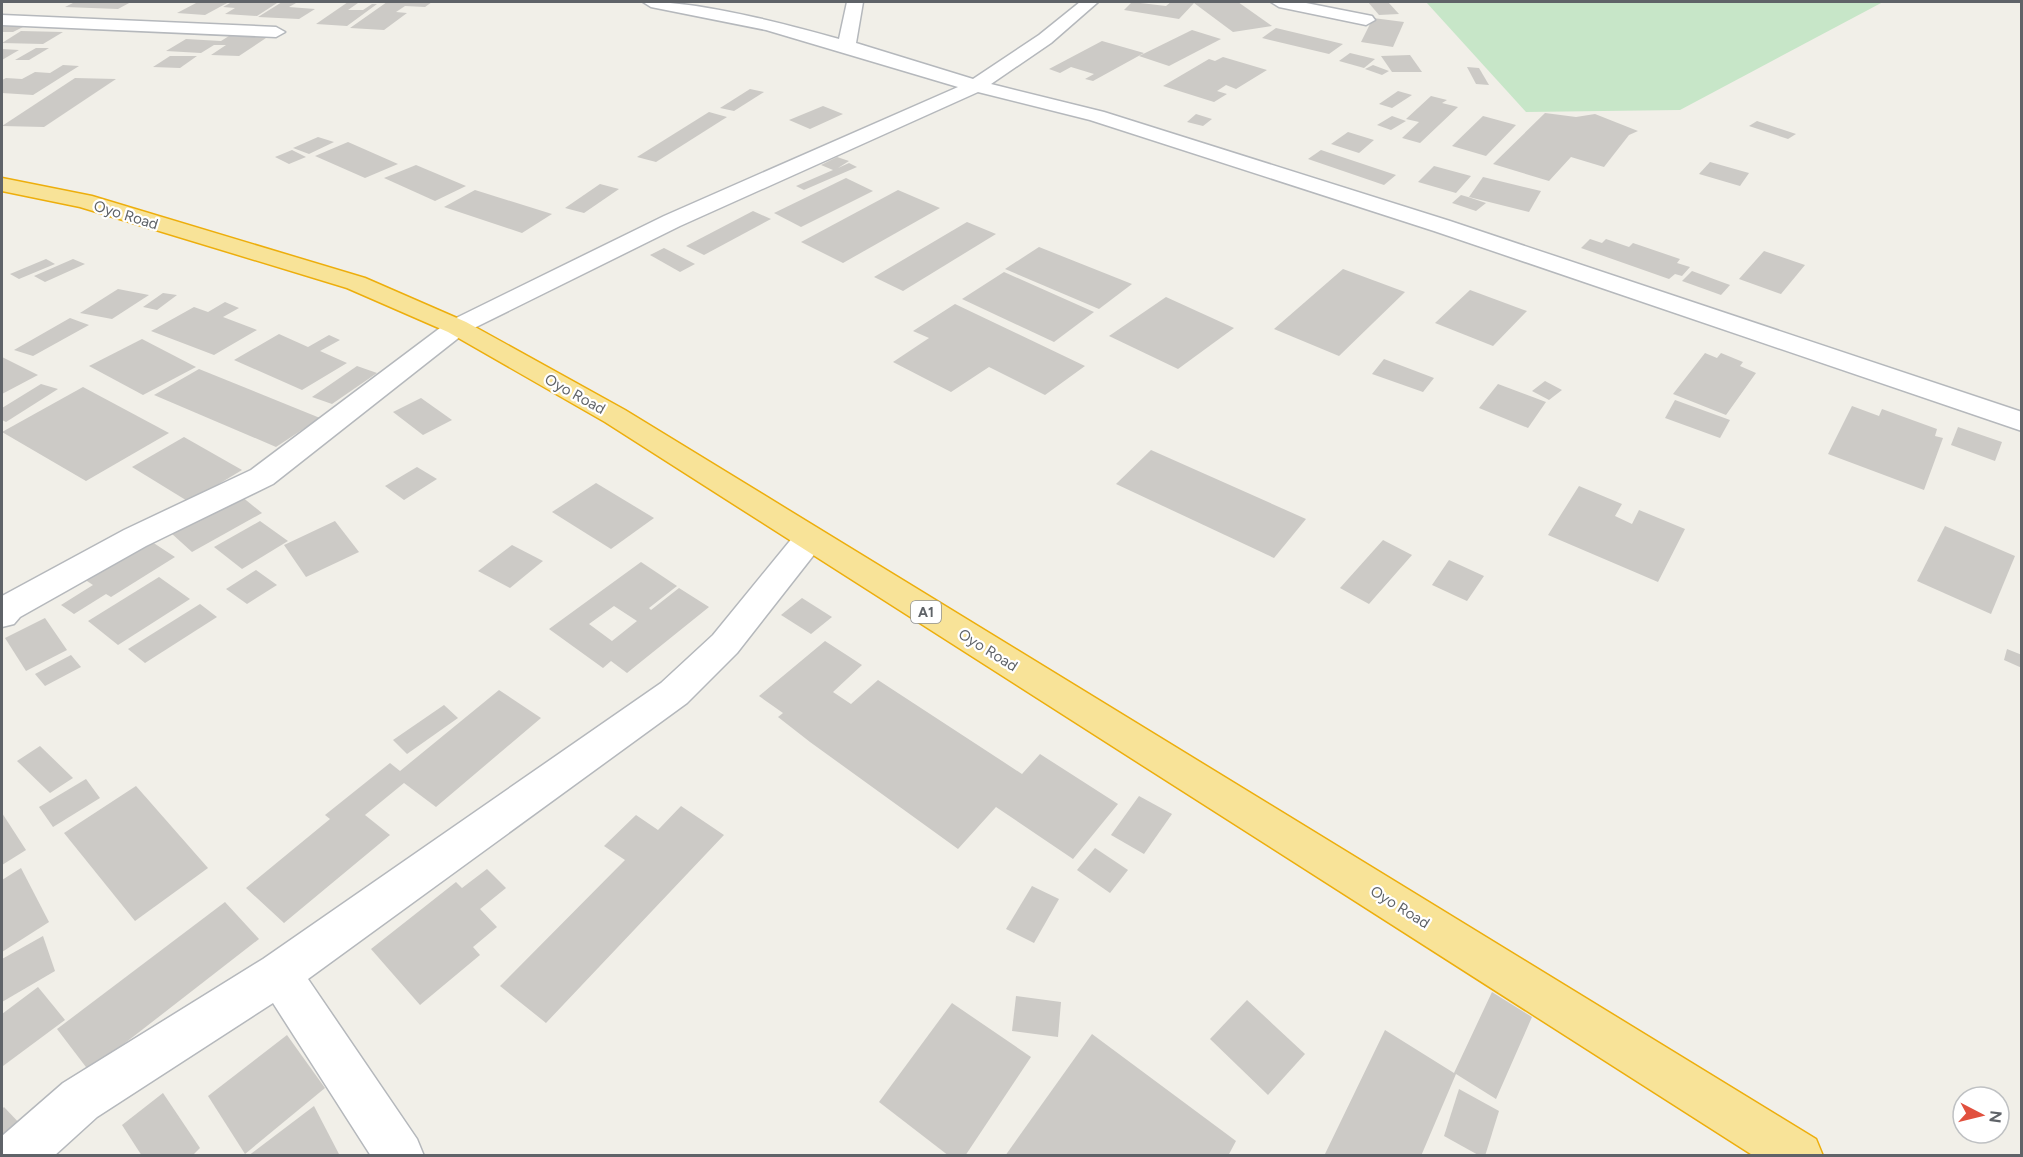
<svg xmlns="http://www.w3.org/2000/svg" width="2023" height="1157" font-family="Figtree,sans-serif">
  <rect width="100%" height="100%" fill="#f1efe8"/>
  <path fill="#c7e6c8" d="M1426 2H1883L1680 110 1526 112Z"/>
  <g fill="#cccac6" fill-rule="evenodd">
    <path d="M75 2H131L118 9 65 7Z"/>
    <path d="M198 2H229L205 15 177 13Z"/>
    <path d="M232 2H246L277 3 257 16 225 14 235 8 223 7Z"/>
    <path d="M282 2 296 3 289 7 315 9 299 19 258 17Z"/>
    <path d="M348 2 358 3 348 10H363L372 4H377L347 26 316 24Z"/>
    <path d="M387 2H432L425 7 405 6 396 12 407 13 384 30 350 28Z"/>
    <path d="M1132 2 1166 6 1171 2H1195L1179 19 1124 10Z"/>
    <path d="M1201 2H1238L1272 26 1233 32 1194 3Z"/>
    <path d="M1368 2H1388L1399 14 1379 15Z"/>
    <path d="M1373 18 1404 22 1393 47 1361 42Z"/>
    <path d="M7 24 27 25 13 32H2V27Z"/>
    <path d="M1276 28 1343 44 1329 54 1262 38Z"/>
    <path d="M1192 30 1221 39 1169 66 1139 56Z"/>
    <path d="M21 31 63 32 43 44 2 43Z"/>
    <path d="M246 33 272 34 239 56 211 55 226 45H214L201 53 166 51 186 39 221 41 229 36 240 37Z"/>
    <path d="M1102 41 1144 53 1093 81 1085 79 1094 74 1071 67 1060 73 1049 69Z"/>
    <path d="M36 48H49L29 60H15Z"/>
    <path d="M2 49 19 50 2 60Z"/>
    <path d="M1350 53 1375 59 1364 68 1339 61Z"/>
    <path d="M1410 55 1422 72H1392L1381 56Z"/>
    <path d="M170 56H197L180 68 153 67Z"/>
    <path d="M1223 57 1267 70 1236 89 1226 85 1217 91 1227 94 1214 102 1163 86 1209 59 1215 61Z"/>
    <path d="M63 65 79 66 33 95 2 93V80L6 78 22 79 35 72 50 73Z"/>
    <path d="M1373 65 1389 71 1382 75 1365 69Z"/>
    <path d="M1467 67 1479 68 1489 85 1476 84Z"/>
    <path d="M75 78 116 79 44 127 2 126Z"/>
    <path d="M750 89 764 92 734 111 720 108Z"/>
    <path d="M1398 91 1412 95 1392 108 1379 104Z"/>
    <path d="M1431 96 1447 100 1442 103 1458 107 1420 143 1402 138 1419 122 1406 119Z"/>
    <path d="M823 106 843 114 810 129 789 120Z"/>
    <path d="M709 112 727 117 656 162 637 157Z"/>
    <path d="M1545 113 1576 117 1595 114 1638 131 1629 135 1604 167 1571 157 1549 181 1493 164Z"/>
    <path d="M1196 114 1212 119 1203 126 1187 122Z"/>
    <path d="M1392 116 1406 121 1391 130 1377 125Z"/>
    <path d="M1483 116 1516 125 1486 156 1452 146Z"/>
    <path d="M1757 121 1796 134 1788 139 1749 126Z"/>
    <path d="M1348 132 1374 140 1359 153 1331 144Z"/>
    <path d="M318 137 334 142 309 154 293 148Z"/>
    <path d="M348 142 398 164 365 178 315 156Z"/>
    <path d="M292 150 306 157 289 164 275 157Z"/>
    <path d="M1321 150 1396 175 1384 185 1308 159Z"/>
    <path d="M837 157 849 161 838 168 849 163 857 167 804 190 796 186 833 170 821 165Z"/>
    <path d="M1710 162 1749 173 1740 186 1699 174Z"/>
    <path d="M416 165 466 186 435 201 384 178Z"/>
    <path d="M1434 166 1471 176 1456 193 1418 182Z"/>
    <path d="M1483 177 1541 191 1529 212 1469 197Z"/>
    <path d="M846 178 873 191 801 227 774 213Z"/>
    <path d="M600 184 619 189 584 213 565 208Z"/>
    <path d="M475 190 552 214 522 233 444 207Z"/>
    <path d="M898 190 940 208 843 263 801 242Z"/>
    <path d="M1461 195 1468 197 1486 203 1476 211 1452 203Z"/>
    <path d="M753 211 771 219 704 255 686 246Z"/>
    <path d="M967 222 996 234 903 291 874 277Z"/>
    <path d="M1590 239 1602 243 1606 239 1629 247 1633 243 1680 259 1677 263 1690 267 1682 276 1675 274 1669 279 1581 248Z"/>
    <path d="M1039 247 1132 284 1099 309 1005 269Z"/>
    <path d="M664 248 695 264 680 272 650 255Z"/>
    <path d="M1764 251 1805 265 1781 294 1739 279Z"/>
    <path d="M46 259 55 264 19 279 10 274Z"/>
    <path d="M73 259 85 264 45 282 34 276Z"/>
    <path d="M1343 269 1405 292 1339 356 1274 329Z"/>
    <path d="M1692 271 1730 285 1721 295 1682 281Z"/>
    <path d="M1004 272 1094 312 1054 342 962 299Z"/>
    <path d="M118 289 149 295 112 319 80 313Z"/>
    <path d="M1470 290 1527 311 1493 346 1435 323Z"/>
    <path d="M163 293 177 295 157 310 143 307Z"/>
    <path d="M1166 297 1234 328 1178 369 1109 336Z"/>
    <path d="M225 302 239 308 223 317 257 330 214 355 151 331 194 307 208 312Z"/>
    <path d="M955 304 1085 366 1045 395 989 367 951 392 893 362 929 338 913 331Z"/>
    <path d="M70 318 89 325 33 356 14 350Z"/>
    <path d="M279 334 308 347 329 335 340 340 320 351 347 363 302 390 234 360Z"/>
    <path d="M142 339 196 367 143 395 89 366Z"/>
    <path d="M1705 353 1717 358 1721 353 1743 362 1740 366 1756 373 1726 415 1673 394Z"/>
    <path d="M2 357 38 375 2 394Z"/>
    <path d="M1384 359 1434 378 1423 392 1372 374Z"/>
    <path d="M357 366 377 373 332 404 312 397Z"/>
    <path d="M199 369 320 418 276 447 154 395Z"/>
    <path d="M1545 381 1562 390 1549 400 1532 391Z"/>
    <path d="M41 384 58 389 6 422 2 420V408Z"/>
    <path d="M1498 384 1546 402 1528 428 1479 408Z"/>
    <path d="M83 387 169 433 86 481 2 432Z"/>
    <path d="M421 398 452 420 423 435 393 412Z"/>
    <path d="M1675 400 1730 420 1720 438 1665 418Z"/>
    <path d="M1852 406 1879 416 1882 409 1937 429 1935 436 1943 438 1924 490 1828 454Z"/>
    <path d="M1958 427 2002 442 1995 461 1951 445Z"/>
    <path d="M184 437 242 470 189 502 132 467Z"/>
    <path d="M1151 450 1306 519 1274 558 1116 484Z"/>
    <path d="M417 467 437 479 404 500 385 486Z"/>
    <path d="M596 483 654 518 611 549 552 512Z"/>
    <path d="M1579 486 1622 504 1615 516 1632 524 1639 510 1685 529 1658 582 1548 535Z"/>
    <path d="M241 496 262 513 192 552 171 533Z"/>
    <path d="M260 521 288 541 242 569 214 547Z"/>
    <path d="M335 521 359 552 306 577 284 545Z"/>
    <path d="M1945 526 2015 556 1991 614 1917 581Z"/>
    <path d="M149 540 175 557 111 597 106 594 74 614 61 605 93 585 84 579Z"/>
    <path d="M1383 540 1412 555 1369 604 1340 588Z"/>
    <path d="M512 545 543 561 510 588 478 571Z"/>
    <path d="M1449 560 1484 576 1467 601 1432 585Z"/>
    <path d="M641 562 677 586 649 608 651 610 679 588 709 607 627 673 611 661 603 668 549 629ZM614 606 637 621 612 641 589 624Z"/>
    <path d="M256 570 277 585 247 604 226 589Z"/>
    <path d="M159 577 190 599 118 645 88 621Z"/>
    <path d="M802 598 832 617 811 634 781 615Z"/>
    <path d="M200 604 217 617 145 663 128 649Z"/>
    <path d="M45 618 67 650 26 671 5 638Z"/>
    <path d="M825 641 862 665 833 692 851 704 878 680 1022 774 1040 754 1118 804 1073 859 996 807 958 849 810 742 778 717 783 713 759 696Z"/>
    <path d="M2007 649 2022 655V668L2004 660Z"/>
    <path d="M71 655 81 667 45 686 35 674Z"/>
    <path d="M499 690 541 718 436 807 404 783 365 815 390 835 284 923 246 888 330 819 325 815 390 763 400 771Z"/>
    <path d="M444 705 458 718 407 754 393 740Z"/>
    <path d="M40 746 73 778 50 793 17 761Z"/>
    <path d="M86 779 100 798 53 827 39 807Z"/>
    <path d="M136 786 208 868 135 921 64 833Z"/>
    <path d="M1139 796 1172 814 1144 854 1111 835Z"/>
    <path d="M681 806 724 835 546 1023 500 986 625 860 604 846 636 815 658 830Z"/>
    <path d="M2 813 26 850 2 865Z"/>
    <path d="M1095 848 1128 870 1110 893 1077 870Z"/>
    <path d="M21 868 49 922 2 952V880Z"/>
    <path d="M487 869 506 888 480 909 497 927 473 947 480 955 420 1005 371 949 456 882 462 888Z"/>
    <path d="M1032 886 1059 899 1034 943 1006 929Z"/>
    <path d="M225 902 259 939 89 1071 57 1029Z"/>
    <path d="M43 936 55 971 2 1002V959Z"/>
    <path d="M38 987 65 1020 3 1066 2 1014Z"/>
    <path d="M1492 992 1532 1017 1496 1099 1456 1074 1421 1156H1324L1385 1030 1454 1073Z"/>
    <path d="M1016 996 1061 1002 1058 1037 1012 1031Z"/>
    <path d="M1247 1000 1305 1054 1268 1095 1210 1039Z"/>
    <path d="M952 1003 1031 1057 965 1156H949L879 1102Z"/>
    <path d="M1092 1034 1236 1141 1228 1156H1005Z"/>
    <path d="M287 1035 325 1088 245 1154 208 1096Z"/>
    <path d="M1459 1089 1499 1111 1485 1156H1480L1444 1136Z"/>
    <path d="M163 1093 200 1148 192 1156H142L122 1125Z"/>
    <path d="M314 1106 340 1156H248Z"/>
    <path d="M4 1107 24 1128 2 1147V1109Z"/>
  </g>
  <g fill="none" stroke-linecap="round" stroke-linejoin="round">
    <defs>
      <g id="street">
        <path d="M643 2C695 0 786 24 839 39L847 2H863L856 43 973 79 1039 35 1080 2H1098L1051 43 991 84 1104 112 1450 221 2022 412V431L1434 231 1090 120 978 92 680 226 466 332 273 484 146 546 20 617 14 624 2 627V596L124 530 251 470 448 322 664 216 958 87 766 30 651 7Z"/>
        <path d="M1271 2H1301L1372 16 1375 20 1366 25 1279 7Z"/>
        <path d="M2 15 276 27 285 32 276 37 2 25Z"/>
        <path d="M809 528 820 531 825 539 820 547 737 653 687 703 308 979 417 1139 424 1156H371L273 1003 97 1117 54 1156H2V1136L63 1083 263 959 661 683 713 635 798 531Z"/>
      </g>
      <path id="highway" d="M2 178 92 196 365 278 466 322 625 410 1816 1139 1823 1156H1754L605 422 448 332 347 288 80 207 2 191Z"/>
    </defs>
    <use href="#street" stroke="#b5b8bc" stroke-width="3"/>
    <use href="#highway" stroke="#edae0c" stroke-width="3"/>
    <use href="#street" fill="#fff" fill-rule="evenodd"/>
    <use href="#highway" fill="#f8e398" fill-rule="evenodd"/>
  </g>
  <g text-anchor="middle" stroke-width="4.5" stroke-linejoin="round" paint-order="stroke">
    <rect fill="#fff" stroke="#8f9295" stroke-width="1.5" x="911" y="601" width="30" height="22" rx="4.5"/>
    <g font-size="14" font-weight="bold" fill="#5f6368">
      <text x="926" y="617">A1</text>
    </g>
    <g font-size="15" fill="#5f6368" stroke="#fff">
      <text transform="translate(126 215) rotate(17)" y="5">Oyo Road</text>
      <text transform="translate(575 394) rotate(29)" y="5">Oyo Road</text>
      <text transform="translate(988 650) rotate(32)" y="5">Oyo Road</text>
      <text transform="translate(1400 907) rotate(32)" y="5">Oyo Road</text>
    </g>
  </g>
  <rect width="2023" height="1157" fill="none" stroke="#5f6368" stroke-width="6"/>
  <g transform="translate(1981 1115) rotate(97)"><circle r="28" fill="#ffffff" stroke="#bfc1c3" stroke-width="1.5"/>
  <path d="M0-4.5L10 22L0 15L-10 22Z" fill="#e1503e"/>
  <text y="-9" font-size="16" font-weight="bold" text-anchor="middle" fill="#5f6368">N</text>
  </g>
</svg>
